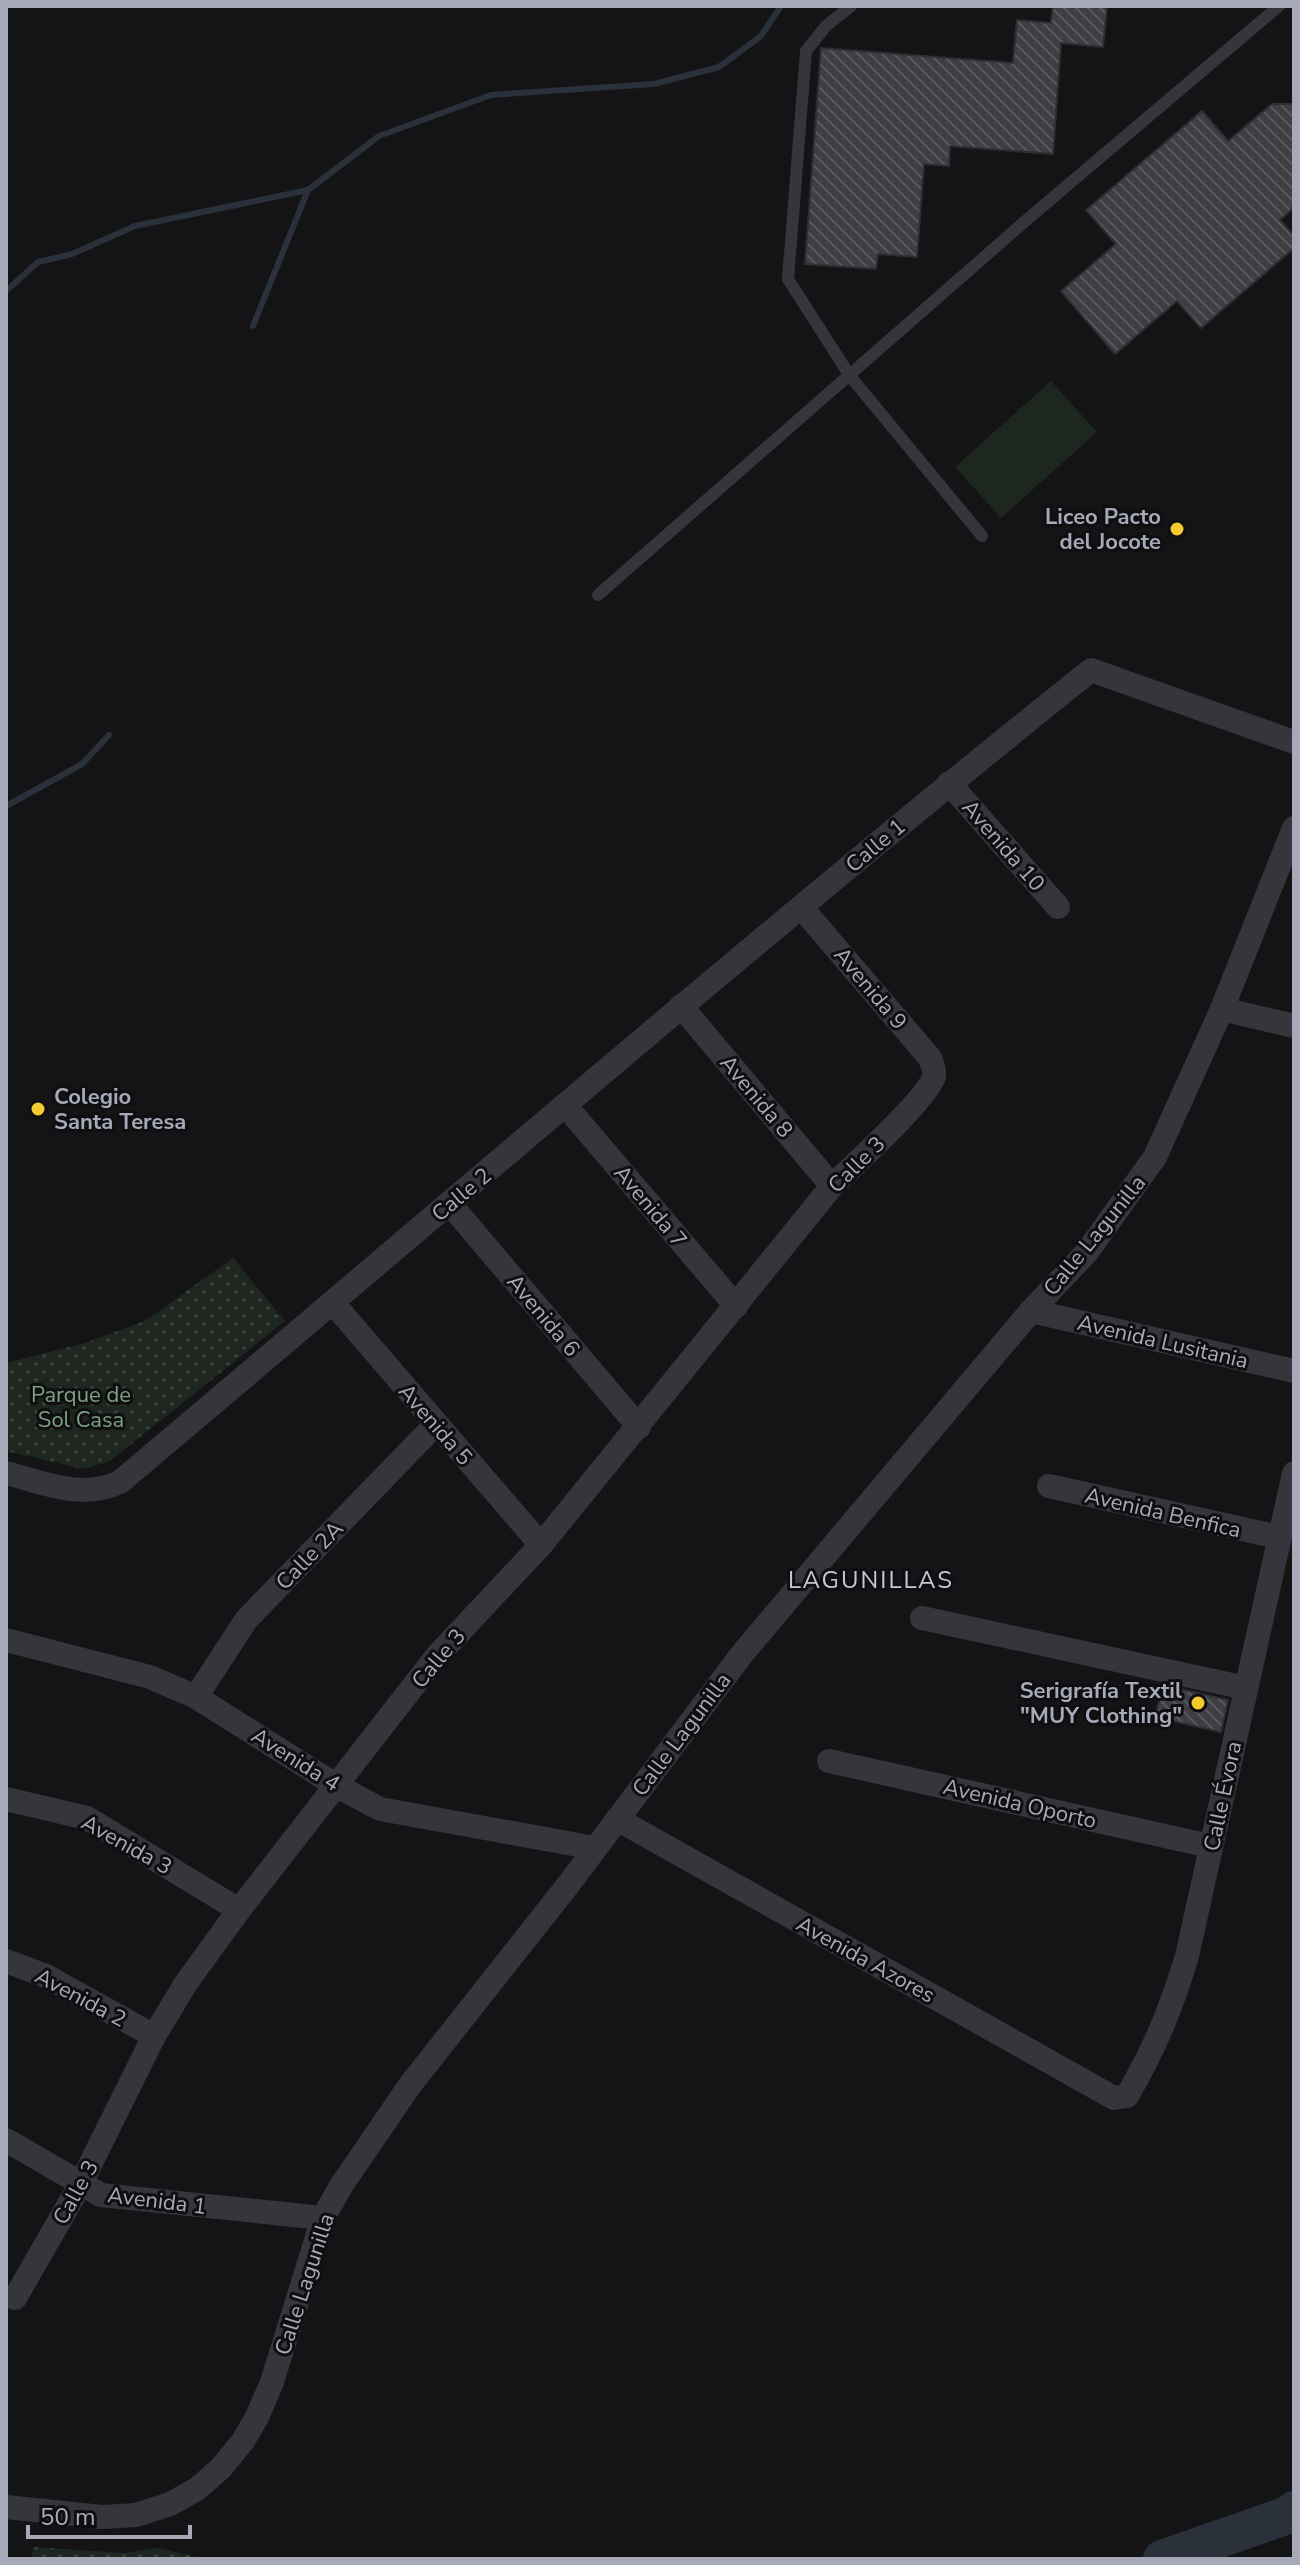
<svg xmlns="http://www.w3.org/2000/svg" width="1300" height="2565" font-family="'Nunito Sans',sans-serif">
  <defs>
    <pattern id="grass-dots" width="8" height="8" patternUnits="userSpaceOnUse" patternTransform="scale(2)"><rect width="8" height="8" fill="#1e2620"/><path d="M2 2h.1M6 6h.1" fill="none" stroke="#3c433e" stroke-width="1.8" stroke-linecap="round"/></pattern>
    <pattern id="building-back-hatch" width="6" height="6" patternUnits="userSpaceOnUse" patternTransform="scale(2)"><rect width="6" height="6" fill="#3f3e43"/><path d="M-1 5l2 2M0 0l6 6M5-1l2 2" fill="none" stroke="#58575c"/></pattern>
  </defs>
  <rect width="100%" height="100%" fill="#141416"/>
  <g fill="url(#grass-dots)">
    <path d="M233 1258 285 1321 110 1461 84 1469 6 1451V1363L85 1343 145 1321Z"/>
    <path d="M33 2547 123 2553 159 2548 204 2559H32Z"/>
  </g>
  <path fill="#1e2620" d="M1051 381 1097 432 1001 518 955 467Z"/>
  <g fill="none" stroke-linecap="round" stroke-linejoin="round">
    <g stroke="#2a313a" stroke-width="6">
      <path d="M6 291 38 262 72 254 135 226 308 190"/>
      <path d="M253 326 308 190 379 136 491 95 654 84 719 67 761 36 781 6"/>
      <path d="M6 806 82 764 109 735"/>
    </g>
    <path stroke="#2a313a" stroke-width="38" d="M1162 2559 1288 2515 1294 2510"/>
  </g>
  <g fill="url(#building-back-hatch)" stroke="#2f2e32" stroke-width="2">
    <path d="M1053 6H1107L1103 47 1061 43 1053 154 950 146 949 166 924 164 917 257 878 254 876 269 805 264 821 48 1013 63 1017 20 1051 23Z"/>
    <path d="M1272 104H1294V207L1280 220 1294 236V248L1201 328 1177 301 1115 354 1061 291 1116 244 1086 210 1202 111 1228 141Z"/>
    <path d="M1163 1685 1228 1700 1221 1732 1155 1717Z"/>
  </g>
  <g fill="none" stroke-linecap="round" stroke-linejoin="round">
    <g stroke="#35353b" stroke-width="12">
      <path d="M851 6 826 26 806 51 788 279 850 376 982 536"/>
      <path d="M598 595 1030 217 1279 6"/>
    </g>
    <g stroke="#35353b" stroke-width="24">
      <path d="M949 783 1058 907"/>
      <path d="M681 1006 832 1186"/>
      <path d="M1222 1009 1294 1026"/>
      <path d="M565 1105 736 1306"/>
      <path d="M450 1204 639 1427"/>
      <path d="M333 1303 541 1545"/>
      <path d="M1031 1311 1294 1371"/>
      <path d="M6 1473C45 1483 82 1500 120 1482 443 1210 762 933 1091 670L1294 742"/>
      <path d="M1049 1486 1278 1537"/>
      <path d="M922 1618 1246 1688"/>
      <path d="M6 1640 150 1677 196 1697 337 1786 380 1809 595 1848"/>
      <path d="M196 1697 246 1620 436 1424"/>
      <path d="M829 1761 1210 1846"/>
      <path d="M6 1799 87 1818 239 1910"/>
      <path d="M617 1819 1114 2098 1127 2096C1155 2048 1171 2009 1187 1956L1294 1473"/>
      <path d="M6 1961 46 1976 154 2036"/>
      <path d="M6 2140 101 2195 323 2218"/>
      <path d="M15 2298 80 2185 154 2036 186 1983 239 1910 436 1657 541 1545 832 1186C852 1167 929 1097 934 1076 935 1070 932 1064 930 1058L801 907"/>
      <path d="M6 2507 102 2517 136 2515 170 2504 197 2489 221 2468 243 2441 257 2417 272 2382 323 2218 341 2186 410 2085 568 1885 742 1654 1031 1311 1087 1252 1155 1157 1222 1009 1294 828"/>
    </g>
  </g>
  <g fill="#f4ca2e" stroke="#0f0f11" stroke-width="3">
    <circle cx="1177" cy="529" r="8"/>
    <circle cx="38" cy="1109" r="8"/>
    <circle cx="1198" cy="1703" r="8"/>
  </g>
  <g text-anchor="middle" stroke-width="6" stroke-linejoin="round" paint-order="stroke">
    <g font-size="22" font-weight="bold" fill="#a6a9b7" stroke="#0f0f11" text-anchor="end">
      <text x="1161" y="524">Liceo Pacto<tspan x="1161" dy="25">del Jocote</tspan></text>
      <text x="54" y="1104" text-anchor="start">Colegio<tspan x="54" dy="25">Santa Teresa</tspan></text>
      <text x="1182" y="1698">Serigrafía Textil<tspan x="1182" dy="25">"MUY Clothing"</tspan></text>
    </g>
    <g font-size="22" fill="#a6a9b7" stroke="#0f0f11">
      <text transform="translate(875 845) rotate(-40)" y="8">Calle 1</text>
      <text transform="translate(1004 845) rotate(49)" y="8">Avenida 10</text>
      <text transform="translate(871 988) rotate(50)" y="8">Avenida 9</text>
      <text transform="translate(757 1096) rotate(50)" y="8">Avenida 8</text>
      <text transform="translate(856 1164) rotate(-45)" y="8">Calle 3</text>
      <text transform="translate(461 1194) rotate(-40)" y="8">Calle 2</text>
      <text transform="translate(651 1206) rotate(50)" y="8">Avenida 7</text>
      <text transform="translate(1094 1235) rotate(-51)" y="8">Calle Lagunilla</text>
      <text transform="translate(544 1315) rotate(50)" y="8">Avenida 6</text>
      <text transform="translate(1163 1341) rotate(13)" y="8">Avenida Lusitania</text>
      <text transform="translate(436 1424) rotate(49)" y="8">Avenida 5</text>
      <text transform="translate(1163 1512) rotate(13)" y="8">Avenida Benfica</text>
      <text transform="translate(309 1555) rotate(-46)" y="8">Calle 2A</text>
      <text transform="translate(438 1658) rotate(-50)" y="8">Calle 3</text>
      <text transform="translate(681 1734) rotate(-53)" y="8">Calle Lagunilla</text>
      <text transform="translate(296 1759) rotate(32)" y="8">Avenida 4</text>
      <text transform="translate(1222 1796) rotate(-78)" y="8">Calle Évora</text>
      <text transform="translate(1020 1803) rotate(13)" y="8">Avenida Oporto</text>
      <text transform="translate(127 1844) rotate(29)" y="8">Avenida 3</text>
      <text transform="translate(866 1959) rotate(29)" y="8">Avenida Azores</text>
      <text transform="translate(81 1997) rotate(28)" y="8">Avenida 2</text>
      <text transform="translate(75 2192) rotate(-61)" y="8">Calle 3</text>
      <text transform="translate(157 2200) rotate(7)" y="8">Avenida 1</text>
      <text transform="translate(304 2284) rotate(-72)" y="8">Calle Lagunilla</text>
    </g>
    <g font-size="22" fill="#7ca283" stroke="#0f0f11">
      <text x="81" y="1402">Parque de<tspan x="81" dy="25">Sol Casa</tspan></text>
    </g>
    <g font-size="24" letter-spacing="2" fill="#c7c8d3" stroke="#0f0f11">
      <text x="871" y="1588">LAGUNILLAS</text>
    </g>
  </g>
  <rect width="1300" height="2565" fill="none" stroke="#a6a9b7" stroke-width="16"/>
  <path d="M28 2525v12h162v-12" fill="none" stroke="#a6a9b7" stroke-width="4"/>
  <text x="40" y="2525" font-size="24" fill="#a6a9b7" stroke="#0f0f11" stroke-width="6" paint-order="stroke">50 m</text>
</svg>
